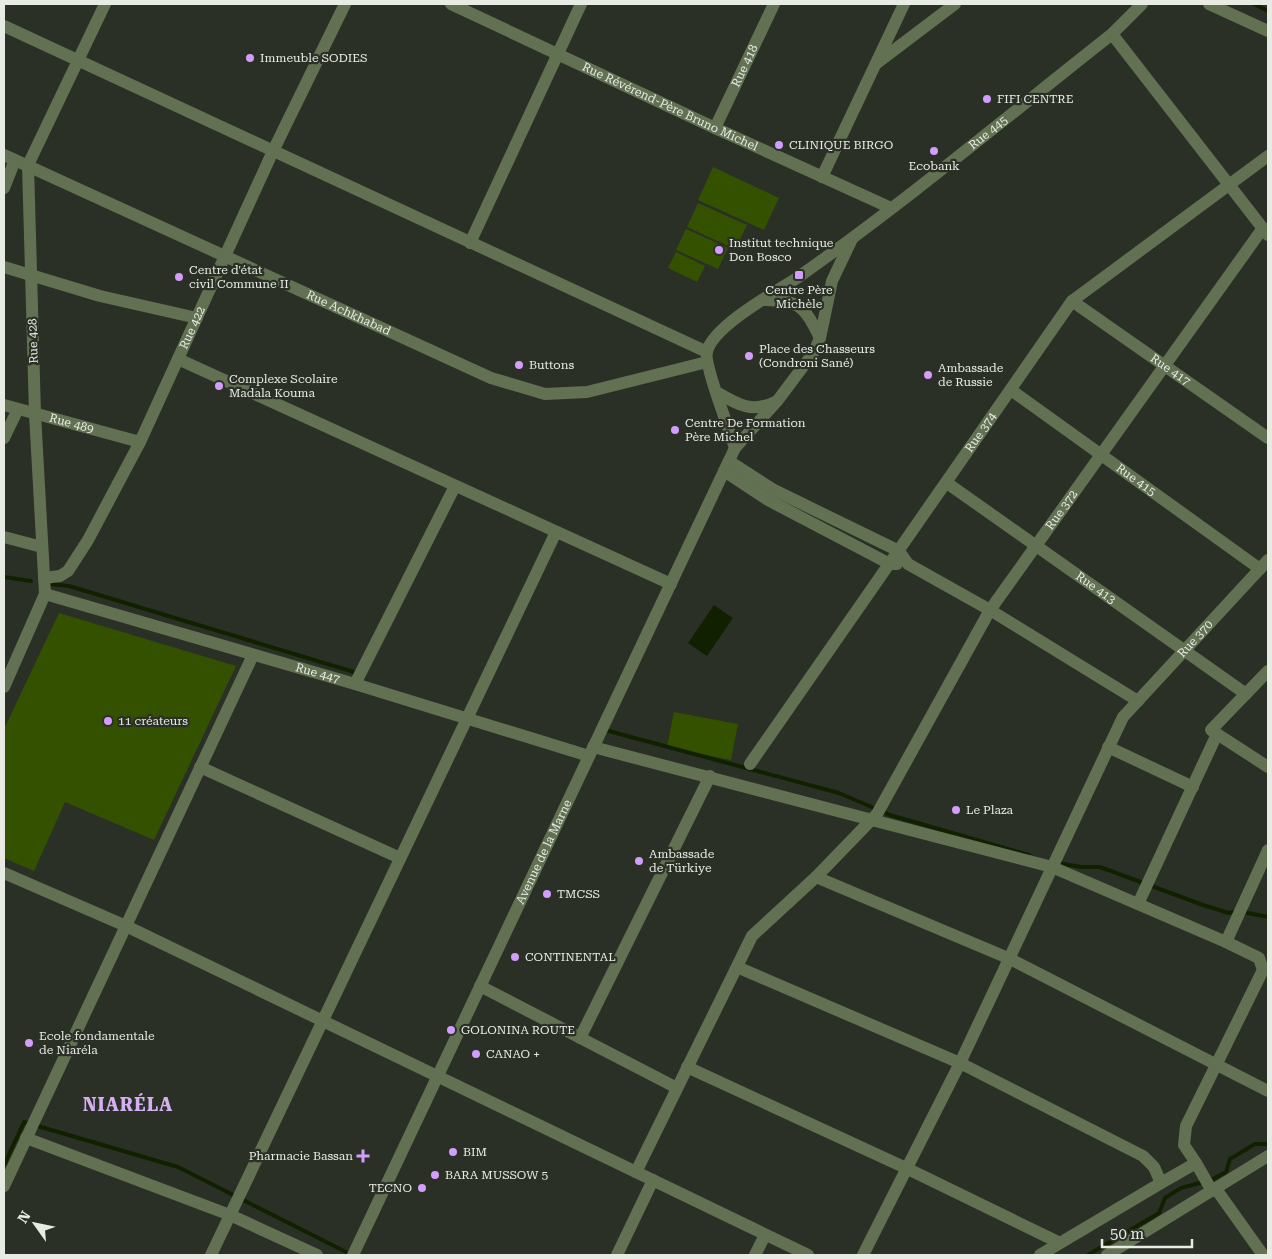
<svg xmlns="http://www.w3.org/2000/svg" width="1272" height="1259" font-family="'Roboto Serif',serif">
  <rect width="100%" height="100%" fill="#2b3026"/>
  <g fill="#345100">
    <path d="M713 167 779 198 764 230 698 200Z"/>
    <path d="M698 203 747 225 735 249 687 227Z"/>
    <path d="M686 229 728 248 718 269 676 250Z"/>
    <path d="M676 252 705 266 697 282 668 268Z"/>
    <path d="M59 613 236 666 154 840 65 802 34 871 4 858V729Z"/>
    <path d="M674 712 738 724 731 760 667 747Z"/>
  </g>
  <path fill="#112100" d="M714 605 733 618 707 656 688 643Z"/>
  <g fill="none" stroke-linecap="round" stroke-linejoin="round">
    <g stroke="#112100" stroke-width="4">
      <path d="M1254 4 1268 11"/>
      <path d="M4 577 31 581"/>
      <path d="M50 584 69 586 354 672"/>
      <path d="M605 730 839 793 890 815 1029 855"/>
      <path d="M1058 863 1081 867H1100L1203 905 1229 913 1237 911"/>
      <path d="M1243 912 1268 917"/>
      <path d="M4 1165 24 1122 178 1167 352 1255"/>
      <path d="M1088 1255 1159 1213 1165 1198 1181 1188 1211 1180 1226 1172 1230 1159 1255 1144H1268"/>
    </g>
    <g stroke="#617152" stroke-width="12">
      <path id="s1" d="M451 4 715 128 891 208"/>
      <path d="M1209 4 1268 31"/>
      <path d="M4 26 707 352"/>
      <path d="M1112 34 1268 235"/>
      <path d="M877 63 955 4"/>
      <path id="s2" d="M715 128 774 4"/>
      <path id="s3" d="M4 155 491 378 545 394 587 392 707 362"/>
      <path d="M822 177 904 4"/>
      <path d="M4 188 15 160"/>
      <path d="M470 243 581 4"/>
      <path d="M4 267 100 296 197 318"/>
      <path d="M765 300C801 301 804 306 820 338"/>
      <path id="s4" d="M1072 301 1268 438"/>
      <path d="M178 359 671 584"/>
      <path id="s5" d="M1011 390 1260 569"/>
      <path d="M718 393C738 405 753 413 775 402"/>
      <path id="s6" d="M4 405 140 442"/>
      <path d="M4 438 18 409"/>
      <path id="s7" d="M735 448C730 431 703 363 707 351 715 325 774 293 797 278 905 202 1008 116 1112 34L1142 4"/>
      <path d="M729 461 774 490 899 551 908 564 990 610 1138 701"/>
      <path d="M724 471 768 500 890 564H897"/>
      <path id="s8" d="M947 483 1246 694"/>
      <path d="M4 537 42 547"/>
      <path id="s9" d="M44 578 60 576 68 571 88 540 140 442 273 151 345 4"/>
      <path id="s10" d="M45 594 355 684 589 756"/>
      <path d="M1268 671 1211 730 1268 767"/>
      <path d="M355 684 455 486"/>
      <path d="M4 687 45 594 35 414 28 165 105 4"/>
      <path d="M593 747 1052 867 1226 942 1259 958 1263 970 1186 1126 1184 1145 1196 1163 1161 1183"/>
      <path d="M1108 747 1193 787"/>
      <path id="s11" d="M750 764 1072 301 1268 156"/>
      <path d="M200 767 400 858"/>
      <path d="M4 873 126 926 808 1255"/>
      <path d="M816 877 1008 958 1268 1091"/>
      <path d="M1138 904 1217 734"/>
      <path d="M1226 942 1268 850"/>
      <path d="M737 967 960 1063 1143 1156 1154 1167 1161 1183 1040 1255"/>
      <path d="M480 986 677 1088"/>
      <path d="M580 1038 710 776"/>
      <path d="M687 1067 906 1168 1060 1243"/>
      <path d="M26 1138 230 1215 317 1255"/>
      <path d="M1196 1163 1212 1191"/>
      <path id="s12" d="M636 1172 752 936 816 877 877 814 990 610 1263 228"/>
      <path d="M4 1186 253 655"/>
      <path d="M1216 1189 1263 1255"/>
      <path d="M211 1255 556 532"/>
      <path id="s13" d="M353 1255 735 448 778 400 814 352 820 338 832 281 852 239"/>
      <path d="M617 1255 653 1180"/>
      <path d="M755 1255 765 1235"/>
      <path id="s14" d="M863 1255 960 1063 1123 717 1268 560"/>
      <path d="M1107 1255 1268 1156"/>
    </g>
  </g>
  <g fill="#d39cfd" stroke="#2b3026" stroke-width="2">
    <circle cx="250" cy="58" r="5"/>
    <circle cx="987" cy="99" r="5"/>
    <circle cx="779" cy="145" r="5"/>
    <circle cx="934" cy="151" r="5"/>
    <circle cx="719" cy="250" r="5"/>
    <rect x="794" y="270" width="10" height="10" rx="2.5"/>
    <circle cx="179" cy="277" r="5"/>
    <circle cx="749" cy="356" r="5"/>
    <circle cx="519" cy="365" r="5"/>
    <circle cx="928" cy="375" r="5"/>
    <circle cx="219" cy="386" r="5"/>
    <circle cx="675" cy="430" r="5"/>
    <circle cx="108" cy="721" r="5"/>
    <circle cx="956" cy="810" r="5"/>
    <circle cx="639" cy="861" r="5"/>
    <circle cx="547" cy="894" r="5"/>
    <circle cx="515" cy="957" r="5"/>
    <circle cx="451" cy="1030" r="5"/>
    <circle cx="29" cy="1043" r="5"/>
    <circle cx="476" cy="1054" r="5"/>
    <circle cx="453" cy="1152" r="5"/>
    <path d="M360.5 1148.5h5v5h5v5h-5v5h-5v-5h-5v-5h5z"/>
    <circle cx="435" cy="1175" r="5"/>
    <circle cx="422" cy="1188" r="5"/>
  </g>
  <g text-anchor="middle" stroke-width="4.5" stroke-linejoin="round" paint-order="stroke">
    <g font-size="12" fill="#e7ebe4" stroke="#2b3026" text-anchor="start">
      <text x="260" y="62">Immeuble SODIES</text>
      <text x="997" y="103">FIFI CENTRE</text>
      <text x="789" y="149">CLINIQUE BIRGO</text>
      <text x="934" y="170" text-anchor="middle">Ecobank</text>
      <text x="729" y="247">Institut technique<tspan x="729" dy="14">Don Bosco</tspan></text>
      <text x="189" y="274">Centre d'état<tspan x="189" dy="14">civil Commune II</tspan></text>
      <text x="799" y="294" text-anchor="middle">Centre Père<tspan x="799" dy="14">Michèle</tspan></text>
      <text x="759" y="353">Place des Chasseurs<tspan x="759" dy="14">(Condroni Sané)</tspan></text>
      <text x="529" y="369">Buttons</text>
      <text x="938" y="372">Ambassade<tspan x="938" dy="14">de Russie</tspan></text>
      <text x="229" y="383">Complexe Scolaire<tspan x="229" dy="14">Madala Kouma</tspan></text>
      <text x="685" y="427">Centre De Formation<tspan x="685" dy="14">Père Michel</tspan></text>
      <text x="118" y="725">11 créateurs</text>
      <text x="966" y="814">Le Plaza</text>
      <text x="649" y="858">Ambassade<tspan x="649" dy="14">de Türkiye</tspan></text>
      <text x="557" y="898">TMCSS</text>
      <text x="525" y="961">CONTINENTAL</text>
      <text x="461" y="1034">GOLONINA ROUTE</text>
      <text x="39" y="1040">Ecole fondamentale<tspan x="39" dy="14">de Niaréla</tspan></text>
      <text x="486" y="1058">CANAO +</text>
      <text x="463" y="1156">BIM</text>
      <text x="353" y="1160" text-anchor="end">Pharmacie Bassan</text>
      <text x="445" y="1179">BARA MUSSOW 5</text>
      <text x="412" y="1192" text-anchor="end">TECNO</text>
    </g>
    <g font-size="12" fill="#e7ebe4" stroke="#2b3026">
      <text dy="4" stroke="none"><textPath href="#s2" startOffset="69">Rue 418</textPath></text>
      <text dy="4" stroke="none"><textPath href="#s1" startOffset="242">Rue Révérend-Père Bruno Michel</textPath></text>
      <text dy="4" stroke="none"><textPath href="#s7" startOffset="459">Rue 445</textPath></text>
      <text dy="4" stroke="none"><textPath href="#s3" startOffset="379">Rue Achkhabad</textPath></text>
      <text dy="4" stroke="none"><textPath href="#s9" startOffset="299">Rue 422</textPath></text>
      <text transform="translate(33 341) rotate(-92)" y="4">Rue 428</text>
      <text dy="4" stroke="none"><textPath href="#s4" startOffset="120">Rue 417</textPath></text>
      <text dy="4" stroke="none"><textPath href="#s6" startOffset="70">Rue 489</textPath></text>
      <text dy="4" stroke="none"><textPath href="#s11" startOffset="404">Rue 374</textPath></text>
      <text dy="4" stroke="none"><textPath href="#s5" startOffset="154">Rue 415</textPath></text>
      <text dy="4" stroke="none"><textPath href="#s12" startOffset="794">Rue 372</textPath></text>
      <text dy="4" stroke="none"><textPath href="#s8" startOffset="182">Rue 413</textPath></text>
      <text dy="4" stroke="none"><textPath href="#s14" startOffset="704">Rue 370</textPath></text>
      <text dy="4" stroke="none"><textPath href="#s10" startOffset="284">Rue 447</textPath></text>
      <text dy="4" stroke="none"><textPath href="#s13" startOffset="446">Avenue de la Marne</textPath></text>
    </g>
    <g font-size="18" font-weight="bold" letter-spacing="1" fill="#d4aff2" stroke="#2b3026">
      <text x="128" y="1111">NIARÉLA</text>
    </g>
  </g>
  <rect width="1272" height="1259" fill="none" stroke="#e7ebe4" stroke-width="10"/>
  <g transform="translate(35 1224) rotate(303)" stroke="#2b3026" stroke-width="4" paint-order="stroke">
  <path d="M0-4L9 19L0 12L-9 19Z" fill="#e7ebe4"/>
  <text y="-8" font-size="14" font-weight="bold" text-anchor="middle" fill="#e7ebe4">N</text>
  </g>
  <path d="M1102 1239v8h90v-8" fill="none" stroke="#e7ebe4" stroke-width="2.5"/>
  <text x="1110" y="1239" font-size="15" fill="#e7ebe4" stroke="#2b3026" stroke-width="4" paint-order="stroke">50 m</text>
</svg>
